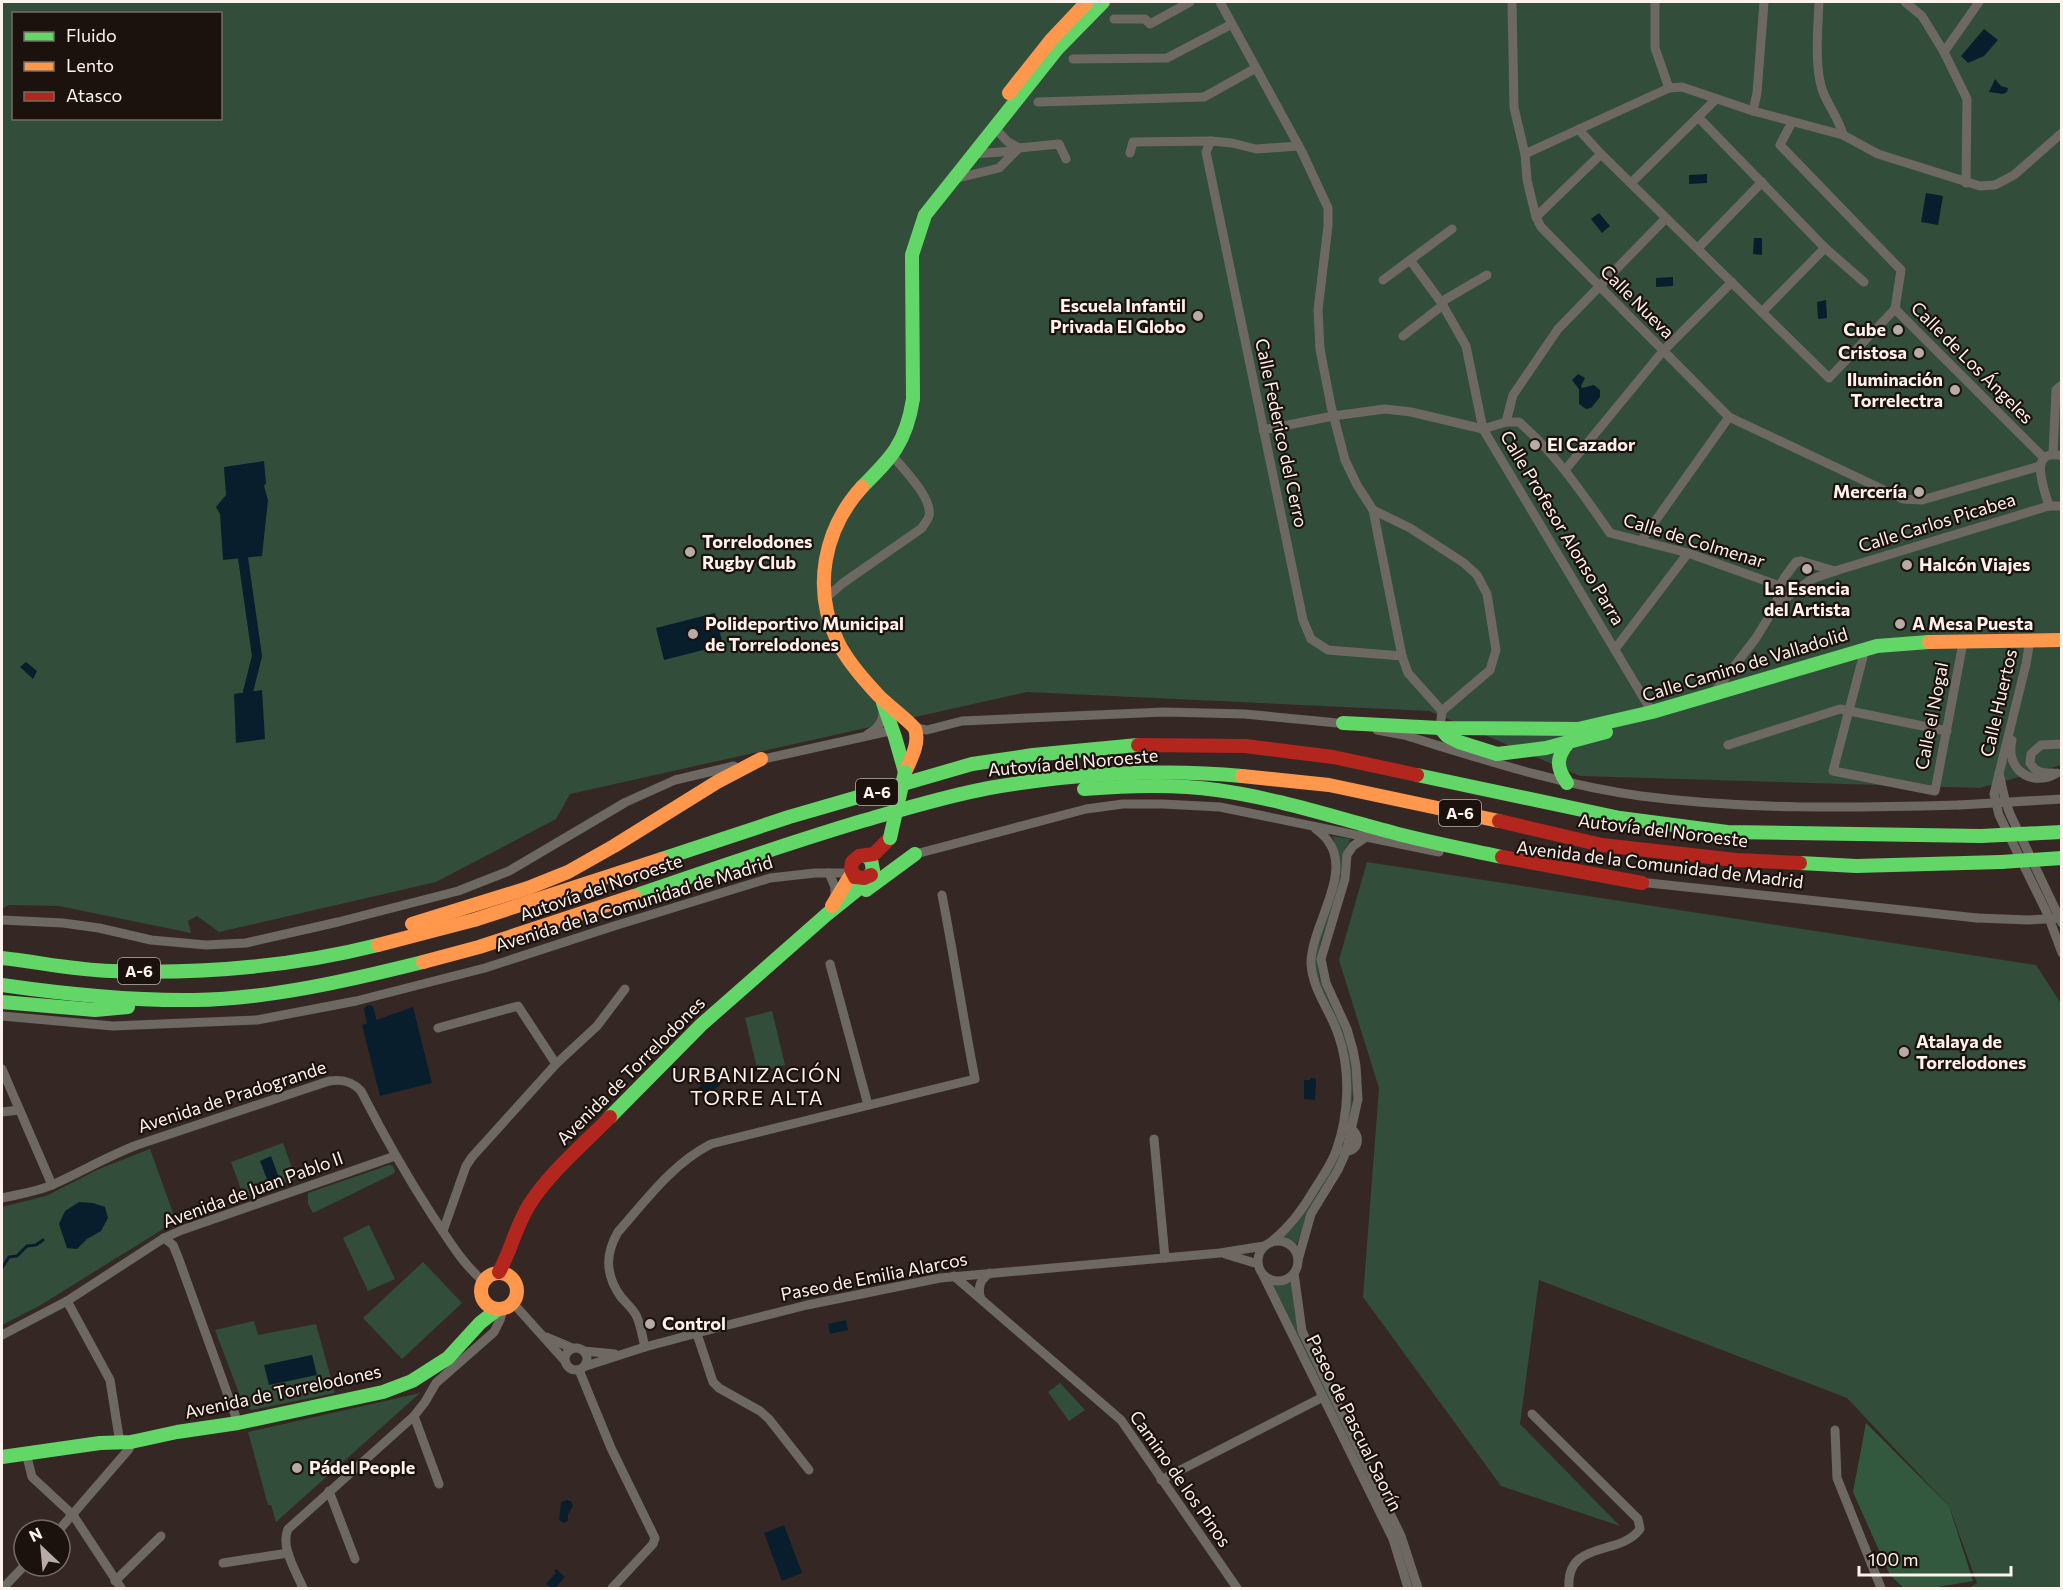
<svg xmlns="http://www.w3.org/2000/svg" width="2063" height="1590" font-family="Commissioner,sans-serif">
  <rect width="100%" height="100%" fill="#352824"/>
  <g fill="#324d3a" fill-rule="evenodd">
    <path d="M2 2H2061V765L1980 788 1580 776 1429 711 1027 692 570 794 556 819 436 882 219 932 197 916 188 921 191 933 59 906 9 905 2 909ZM14 14H220V118H14Z"/>
    <path d="M1332 836 1351 839C1340 855 1342 878 1337 897 1331 920 1316 943 1318 968 1320 989 1335 1009 1343 1028 1356 1057 1354 1093 1350 1124L1347 1125 1348 1066 1318 985 1314 959 1339 856Z"/>
    <path d="M1367 862 2036 965 2062 1005 2061 1588H1969L1977 1583 1949 1506 1847 1398 1539 1280 1520 1424 1620 1526 1501 1486 1363 1297 1379 1088 1339 960Z"/>
    <path d="M772 1011 785 1065 758 1072 745 1018Z"/>
    <path d="M283 1143 296 1179 244 1198 231 1162Z"/>
    <path d="M150 1149 176 1221 39 1306 2 1325V1207L46 1196 99 1169Z"/>
    <path d="M1340 1154 1341 1156 1307 1217 1296 1246 1288 1239 1282 1238C1308 1217 1323 1182 1340 1154Z"/>
    <path d="M389 1165 393 1166 395 1172 393 1174 313 1213 308 1204V1193Z"/>
    <path d="M369 1225 395 1279 368 1291 343 1238Z"/>
    <path d="M423 1262 462 1303 402 1359 363 1318Z"/>
    <path d="M1292 1280 1295 1314 1398 1536 1414 1588H1411L1272 1285 1284 1284Z"/>
    <path d="M254 1321 258 1335 316 1324 335 1393 251 1410 242 1401 215 1330Z"/>
    <path d="M1060 1383 1085 1410 1069 1421 1048 1392Z"/>
    <path d="M420 1393 276 1522 271 1505H268L248 1432Z"/>
  </g>
  <path fill="#32593e" d="M1866 1423 1949 1506 1973 1581 1931 1588H1904L1890 1575 1853 1492Z"/>
  <g fill="#091e2c">
    <path d="M1984 29 1998 40 1984 56 1968 63 1961 56Z"/>
    <path d="M1995 79 2001 86 2008 88 2007 92 2003 94 1989 92Z"/>
    <path d="M1707 174V183L1689 184V175Z"/>
    <path d="M1926 193 1943 196 1938 225 1921 222Z"/>
    <path d="M1599 213 1610 226 1602 233 1591 219Z"/>
    <path d="M1754 238H1762V255L1753 254Z"/>
    <path d="M1673 277V286L1656 287V278Z"/>
    <path d="M1826 300 1827 318 1818 319 1817 302Z"/>
    <path d="M1578 374 1585 378 1581 386 1582 388 1594 385 1600 390V397L1591 408 1586 409 1579 404V389L1572 380Z"/>
    <path d="M264 461 266 483 264 486 268 500 262 556 223 560 220 514 216 507 226 495 224 467Z"/>
    <path d="M715 613 723 645 664 660 656 628Z"/>
    <path d="M26 662 37 671 33 679 20 667Z"/>
    <path d="M262 690 265 739 236 743 234 694Z"/>
    <path d="M413 1007 432 1083 380 1096 362 1025Z"/>
    <path d="M717 1069 726 1079 705 1099 696 1090Z"/>
    <path d="M1311 1078H1315L1316 1080 1315 1100 1304 1099V1080H1310Z"/>
    <path d="M271 1156 279 1178 268 1182 260 1161Z"/>
    <path d="M79 1202 93 1203 105 1207 108 1218 101 1231 87 1239 77 1249 67 1248 59 1224 65 1211Z"/>
    <path d="M846 1320 848 1330 830 1334 828 1324Z"/>
    <path d="M312 1355 317 1375 269 1385 264 1365Z"/>
    <path d="M566 1500 571 1501 573 1506 568 1514V1521L564 1523 559 1520 561 1502Z"/>
    <path d="M784 1525 802 1573 782 1581 764 1533Z"/>
    <path d="M556 1569 565 1577 555 1588H552L546 1584 556 1573 554 1571Z"/>
  </g>
  <g fill="none" stroke-linecap="round" stroke-linejoin="round">
    <path stroke="#091e2c" stroke-width="3" d="M2 1268 9 1257 17 1256 27 1246 36 1245 43 1240"/>
    <g stroke="#091e2c" stroke-width="10">
      <path d="M243 558 257 656 248 692V706"/>
      <path d="M369 1010 375 1036"/>
    </g>
    <g stroke="#6d6962" stroke-width="9">
      <path d="M1220 2 1302 152 1328 208V226L1318 310 1320 349 1331 406 1345 460 1357 485 1373 510 1402 656 1408 673 1442 711"/>
      <path d="M1512 2 1514 108 1525 154 1527 180 1536 217 1541 227 1729 417 1903 499 1922 500 2040 466"/>
      <path d="M1655 2V48L1669 88"/>
      <path d="M1819 2C1818 27 1814 69 1823 92 1829 107 1839 119 1843 135"/>
      <path d="M1905 2 1922 16 1944 52 1967 99 1966 183"/>
      <path d="M1114 19H1145L1150 24 1190 2"/>
      <path d="M1944 52 1979 2"/>
      <path d="M1073 59 1167 58 1232 24"/>
      <path d="M1716 99 1698 117 1825 248 1864 282"/>
      <path d="M1038 102 1204 97 1256 68"/>
      <path d="M1753 111 1757 93 1764 2"/>
      <path d="M1792 122 1780 145 1901 270 1895 309"/>
      <path d="M994 127 1008 142 1019 148"/>
      <path d="M1579 130 1601 154 1829 378 1895 309"/>
      <path d="M1211 141 1206 152 1303 620 1311 639 1328 650 1402 656"/>
      <path d="M1130 153 1133 142 1211 141 1232 143 1256 149 1299 146"/>
      <path d="M973 154 1015 151"/>
      <path d="M1525 154 1669 88 1682 87 1753 111 1843 135 1878 154 1980 186 1995 185 2014 175 2062 133"/>
      <path d="M954 179 999 168 1019 148 1059 144 1066 159"/>
      <path d="M1631 183 1698 117"/>
      <path d="M1536 217 1601 154"/>
      <path d="M1698 248 1762 182"/>
      <path d="M1410 260 1441 302 1466 346 1483 429 1652 712"/>
      <path d="M1383 280 1452 229"/>
      <path d="M1441 302 1487 275"/>
      <path d="M1895 309 2044 458"/>
      <path d="M1762 312 1825 248"/>
      <path d="M1403 336 1443 305"/>
      <path d="M1506 422 1513 395 1558 329 1666 218"/>
      <path d="M1263 430 1333 416 1385 409 1411 412 1483 429 1506 422H1519C1556 454 1582 493 1610 533L1688 553 1780 586"/>
      <path d="M2053 454 2056 390 2062 385"/>
      <path d="M1566 469 1663 351 1732 282"/>
      <path d="M2049 506C2044 489 2027 447 2062 456"/>
      <path d="M1373 510 1410 528 1464 563 1477 575 1487 594 1496 650 1490 670 1442 711 1440 728"/>
      <path d="M1641 541 1729 417"/>
      <path d="M826 598 843 583 922 528C924 524 928 520 929 516 933 498 903 469 892 455"/>
      <path d="M1776 605 1812 579 1835 571 2049 506H2062"/>
      <path d="M2030 640 2026 664 1994 794 1999 815 2047 913 2062 953"/>
      <path d="M1615 649 1688 553"/>
      <path d="M1863 657 1833 771 1935 791 1962 648"/>
      <path d="M1713 694 1756 638 1776 605 1780 586 1784 578 1796 562 1801 561 1835 571"/>
      <path d="M913 725 921 729 927 730 962 721 1164 712 1245 714 1348 724"/>
      <path d="M1377 730 1404 735C1482 759 1560 785 1641 796 1748 810 1852 808 1959 805"/>
      <path d="M868 734C878 729 884 721 883 709"/>
      <path d="M2012 740C2005 769 2031 788 2057 773"/>
      <path d="M1728 745 1840 709 1947 731"/>
      <path d="M759 760 894 730"/>
      <path d="M1999 773 2005 800 2010 814 2062 923"/>
      <path d="M2053 773C2042 773 2036 773 2030 763L2031 754 2041 745 2062 744"/>
      <path d="M912 855 1086 809 1123 804H1163L1220 807 1439 852"/>
      <path d="M829 873 835 887V899"/>
      <path d="M1639 882 1977 918"/>
      <path d="M2 920 63 923 99 928 151 940 206 945 246 943 338 922 458 891 509 871 626 802 675 780 734 766"/>
      <path d="M830 964 868 1105"/>
      <path d="M2 1016 113 1026 257 1020 356 1001 485 968 614 926 770 878 815 873H852"/>
      <path d="M438 1028 518 1006 556 1064"/>
      <path d="M2 1069 52 1185"/>
      <path d="M2 1112 19 1110"/>
      <path d="M1154 1139 1165 1258"/>
      <path d="M1342 1151C1358 1154 1363 1136 1350 1128"/>
      <path d="M2 1198C19 1194 36 1192 52 1185 81 1172 108 1156 137 1145L329 1081C342 1079 352 1081 361 1091 383 1134 406 1175 432 1215 448 1239 462 1263 483 1281"/>
      <path d="M443 1231 466 1166 472 1157 556 1064 597 1026 625 989"/>
      <path d="M164 1238 173 1245 178 1257 238 1423"/>
      <circle cx="1278" cy="1261" r="20"/>
      <path d="M1271 1242C1290 1227 1302 1211 1314 1190 1322 1177 1331 1165 1336 1151 1349 1115 1351 1070 1338 1034 1330 1010 1312 989 1311 963 1311 926 1353 874 1328 841 1325 836 1319 832 1315 828"/>
      <path d="M1225 1254 1258 1264"/>
      <path d="M1298 1260 1311 1214 1338 1170 1346 1152 1358 1099 1356 1066 1353 1050 1347 1029 1326 983 1321 959 1345 879 1347 855 1353 846 1366 837"/>
      <path d="M1294 1273 1302 1331 1401 1536 1418 1588"/>
      <path d="M1263 1275 1393 1539 1408 1588"/>
      <path d="M954 1276 1121 1420 1237 1588"/>
      <path d="M981 1299C977 1288 980 1279 990 1273"/>
      <path d="M67 1301 110 1380 119 1437"/>
      <path d="M513 1303 565 1361"/>
      <path d="M697 1334 713 1382 719 1388 760 1411 769 1419 809 1470"/>
      <path d="M2 1335 67 1301 164 1238 182 1230 395 1156"/>
      <path d="M546 1337 572 1348"/>
      <path d="M645 1347C642 1336 641 1325 636 1315 632 1308 626 1303 621 1297 605 1275 605 1254 618 1232 647 1199 672 1164 711 1144L975 1079C963 1018 954 956 942 895"/>
      <circle cx="576" cy="1359" r="11"/>
      <path d="M584 1351 615 1354"/>
      <path d="M586 1366 645 1347 720 1327 807 1305 940 1278 1220 1253 1264 1246"/>
      <path d="M579 1370 611 1448 655 1538 653 1544 612 1588"/>
      <path d="M1532 1414 1638 1519 1640 1529C1620 1557 1566 1539 1569 1588"/>
      <path d="M414 1416 439 1484"/>
      <path d="M1835 1430 1837 1478 1881 1588"/>
      <path d="M26 1453 32 1477 73 1515 121 1588"/>
      <path d="M1161 1480 1323 1397"/>
      <path d="M329 1491 355 1559"/>
      <path d="M59 1530 129 1449 132 1439"/>
      <path d="M223 1563 288 1553"/>
      <path d="M115 1581 161 1536"/>
      <path d="M3 1588 24 1566"/>
      <path d="M303 1588C296 1571 280 1547 288 1529L414 1416 425 1402 436 1383 494 1332 500 1320 503 1309"/>
    </g>
    <g stroke="#63d668" stroke-width="14">
      <path d="M862 487C892 457 906 443 913 399L912 255 925 215 1058 48 1103 2"/>
      <path d="M883 703 895 737 905 772"/>
      <path d="M1343 723 1440 728 1578 729 1652 712 1877 646 1929 642"/>
      <path d="M1440 728 1447 736 1459 742 1497 754 1546 748 1606 732"/>
      <path d="M1417 775 1620 818 1727 832 1981 836"/>
      <path d="M1567 783C1556 767 1556 758 1568 743"/>
      <path d="M1084 789C1128 786 1173 784 1217 790 1276 798 1333 817 1391 832 1427 842 1465 849 1502 857"/>
      <path d="M662 859 789 817 972 764 1033 755 1138 745"/>
      <path d="M1800 863 1856 866 2001 862"/>
      <path d="M866 890 915 854"/>
      <path d="M634 896C710 870 785 844 862 821 904 809 946 796 989 788 1069 774 1162 768 1242 776"/>
      <path d="M2 958C38 962 75 970 111 971 201 974 291 967 378 945"/>
      <path d="M2 985C65 994 129 1001 194 1000 269 999 351 980 423 962"/>
      <path d="M2 1002 95 1010 128 1007"/>
      <path d="M610 1117 701 1025 826 915 862 886 873 870 871 860 866 856"/>
      <path d="M2 1457 100 1443 131 1442 177 1432 238 1423 383 1392 412 1381 448 1358 480 1323 498 1309"/>
    </g>
    <g stroke="#ff974d" stroke-width="14">
      <path d="M1009 93 1051 40 1087 2"/>
      <path d="M862 487C824 529 812 588 837 640 846 660 863 679 878 695 885 703 912 723 915 729 920 743 911 759 905 772"/>
      <path d="M1929 642 2062 640"/>
      <path d="M1242 776 1329 785 1499 821"/>
      <path d="M832 906 852 873"/>
      <path d="M412 924 528 888 568 872 614 846 717 782 761 759"/>
      <path d="M378 945 474 920 662 859"/>
      <path d="M423 962 479 947 634 896"/>
      <circle cx="499" cy="1291" r="18"/>
    </g>
    <g stroke="#b3261e" stroke-width="14">
      <path d="M1138 745 1245 746 1333 757 1417 775"/>
      <path d="M1499 821 1602 845 1736 860 1800 863"/>
      <path d="M1502 857 1642 883"/>
      <path d="M871 875 864 878 855 877 851 869 852 862 859 856 874 854 890 838"/>
      <path d="M499 1272C511 1250 516 1226 529 1205 550 1172 583 1145 610 1117"/>
    </g>
    <g stroke="#6d6962" stroke-width="9">
      <path d="M1959 805 2062 799"/>
      <path d="M1977 918 2029 920 2062 918"/>
    </g>
    <g stroke="#63d668" stroke-width="14">
      <path d="M1981 836 2062 832"/>
      <path d="M890 838 905 772"/>
      <path d="M2001 862 2062 858"/>
    </g>
  </g>
  <g fill="#b8aba6" stroke="#1c120d" stroke-width="2">
    <circle cx="1198" cy="316" r="6"/>
    <circle cx="1898" cy="330" r="6"/>
    <circle cx="1919" cy="353" r="6"/>
    <circle cx="1955" cy="390" r="6"/>
    <circle cx="1535" cy="445" r="6"/>
    <circle cx="1919" cy="492" r="6"/>
    <circle cx="690" cy="552" r="6"/>
    <circle cx="1907" cy="565" r="6"/>
    <circle cx="1807" cy="569" r="6"/>
    <circle cx="1900" cy="624" r="6"/>
    <circle cx="693" cy="634" r="6"/>
    <circle cx="1904" cy="1052" r="6"/>
    <circle cx="650" cy="1324" r="6"/>
    <circle cx="297" cy="1468" r="6"/>
  </g>
  <g text-anchor="middle" stroke-width="4.5" stroke-linejoin="round" paint-order="stroke">
    <g fill="#1c120d" stroke="#bbaea9" stroke-width="1.5">
      <rect x="856" y="779" width="42" height="26" rx="4.5"/>
      <rect x="1439" y="800" width="42" height="26" rx="4.5"/>
      <rect x="118" y="958" width="42" height="26" rx="4.5"/>
    </g>
    <g font-size="16" font-weight="bold" fill="#fff1ec">
      <text x="877" y="798">A-6</text>
      <text x="1460" y="819">A-6</text>
      <text x="139" y="977">A-6</text>
    </g>
    <g font-size="18" fill="#fff1ec" stroke="#1c120d">
      <text transform="translate(1637 302) rotate(45)" y="6">Calle Nueva</text>
      <text transform="translate(1972 363) rotate(45)" y="6">Calle de Los Ángeles</text>
      <text transform="translate(1281 433) rotate(78)" y="6">Calle Federico del Cerro</text>
      <text transform="translate(1937 523) rotate(-17)" y="6">Calle Carlos Picabea</text>
      <text transform="translate(1562 528) rotate(59)" y="6">Calle Profesor Alonso Parra</text>
      <text transform="translate(1694 541) rotate(17)" y="6">Calle de Colmenar</text>
      <text transform="translate(1745 665) rotate(-17)" y="6">Calle Camino de Valladolid</text>
      <text transform="translate(1999 703) rotate(-77)" y="6">Calle Huertos</text>
      <text transform="translate(1932 716) rotate(-79)" y="6">Calle el Nogal</text>
      <text transform="translate(1073 763) rotate(-5)" y="6">Autovía del Noroeste</text>
      <text transform="translate(1663 831) rotate(7)" y="6">Autovía del Noroeste</text>
      <text transform="translate(1660 865) rotate(7)" y="6">Avenida de la Comunidad de Madrid</text>
      <text transform="translate(601 888) rotate(-19)" y="6">Autovía del Noroeste</text>
      <text transform="translate(634 904) rotate(-17)" y="6">Avenida de la Comunidad de Madrid</text>
      <text transform="translate(631 1071) rotate(-45)" y="6">Avenida de Torrelodones</text>
      <text transform="translate(232 1097) rotate(-18)" y="6">Avenida de Pradogrande</text>
      <text transform="translate(253 1190) rotate(-20)" y="6">Avenida de Juan Pablo II</text>
      <text transform="translate(874 1277) rotate(-11)" y="6">Paseo de Emilia Alarcos</text>
      <text transform="translate(283 1392) rotate(-12)" y="6">Avenida de Torrelodones</text>
      <text transform="translate(1354 1423) rotate(64)" y="6">Paseo de Pascual Saorín</text>
      <text transform="translate(1180 1479) rotate(55)" y="6">Camino de los Pinos</text>
    </g>
    <g font-size="18" font-weight="bold" fill="#fff1ec" stroke="#1c120d" text-anchor="start">
      <text x="1186" y="312" text-anchor="end">Escuela Infantil<tspan x="1186" dy="21">Privada El Globo</tspan></text>
      <text x="1886" y="336" text-anchor="end">Cube</text>
      <text x="1907" y="359" text-anchor="end">Cristosa</text>
      <text x="1943" y="386" text-anchor="end">Iluminación<tspan x="1943" dy="21">Torrelectra</tspan></text>
      <text x="1547" y="451">El Cazador</text>
      <text x="1907" y="498" text-anchor="end">Mercería</text>
      <text x="702" y="548">Torrelodones<tspan x="702" dy="21">Rugby Club</tspan></text>
      <text x="1919" y="571">Halcón Viajes</text>
      <text x="1807" y="595" text-anchor="middle">La Esencia<tspan x="1807" dy="21">del Artista</tspan></text>
      <text x="705" y="630">Polideportivo Municipal<tspan x="705" dy="21">de Torrelodones</tspan></text>
      <text x="1912" y="630">A Mesa Puesta</text>
      <text x="1916" y="1048">Atalaya de<tspan x="1916" dy="21">Torrelodones</tspan></text>
      <text x="662" y="1330">Control</text>
      <text x="309" y="1474">Pádel People</text>
    </g>
    <g font-size="20" letter-spacing="1.5" fill="#fff1ec" stroke="#1c120d">
      <text x="757" y="1082">URBANIZACIÓN<tspan x="757" dy="23">TORRE ALTA</tspan></text>
    </g>
  </g>
  <rect width="2063" height="1590" fill="none" stroke="#fff1ec" stroke-width="6"/>
  <rect x="12" y="12" width="210" height="108" fill="#1c120d" stroke="#776b66" stroke-width="1.5"/>
  <rect x="24" y="32" width="30" height="9" fill="#63d668" stroke="#776b66" stroke-width="1.5"/>
  <text x="66" y="42" font-size="18" fill="#fff1ec">Fluido</text>
  <rect x="24" y="62" width="30" height="9" fill="#ff974d" stroke="#776b66" stroke-width="1.5"/>
  <text x="66" y="72" font-size="18" fill="#fff1ec">Lento</text>
  <rect x="24" y="92" width="30" height="9" fill="#b3261e" stroke="#776b66" stroke-width="1.5"/>
  <text x="66" y="102" font-size="18" fill="#fff1ec">Atasco</text>
  <g transform="translate(42 1548) rotate(334)"><circle r="28" fill="#1c120d" stroke="#776b66" stroke-width="1.5"/>
  <path d="M0-4.5L10 22L0 15L-10 22Z" fill="#b8aba6"/>
  <text y="-9" font-size="16" font-weight="bold" text-anchor="middle" fill="#fff1ec">N</text>
  </g>
  <path d="M1859 1566v9h152v-9" fill="none" stroke="#fff1ec" stroke-width="3"/>
  <text x="1868" y="1566" font-size="18" fill="#fff1ec" stroke="#1c120d" stroke-width="4.5" paint-order="stroke">100 m</text>
</svg>
